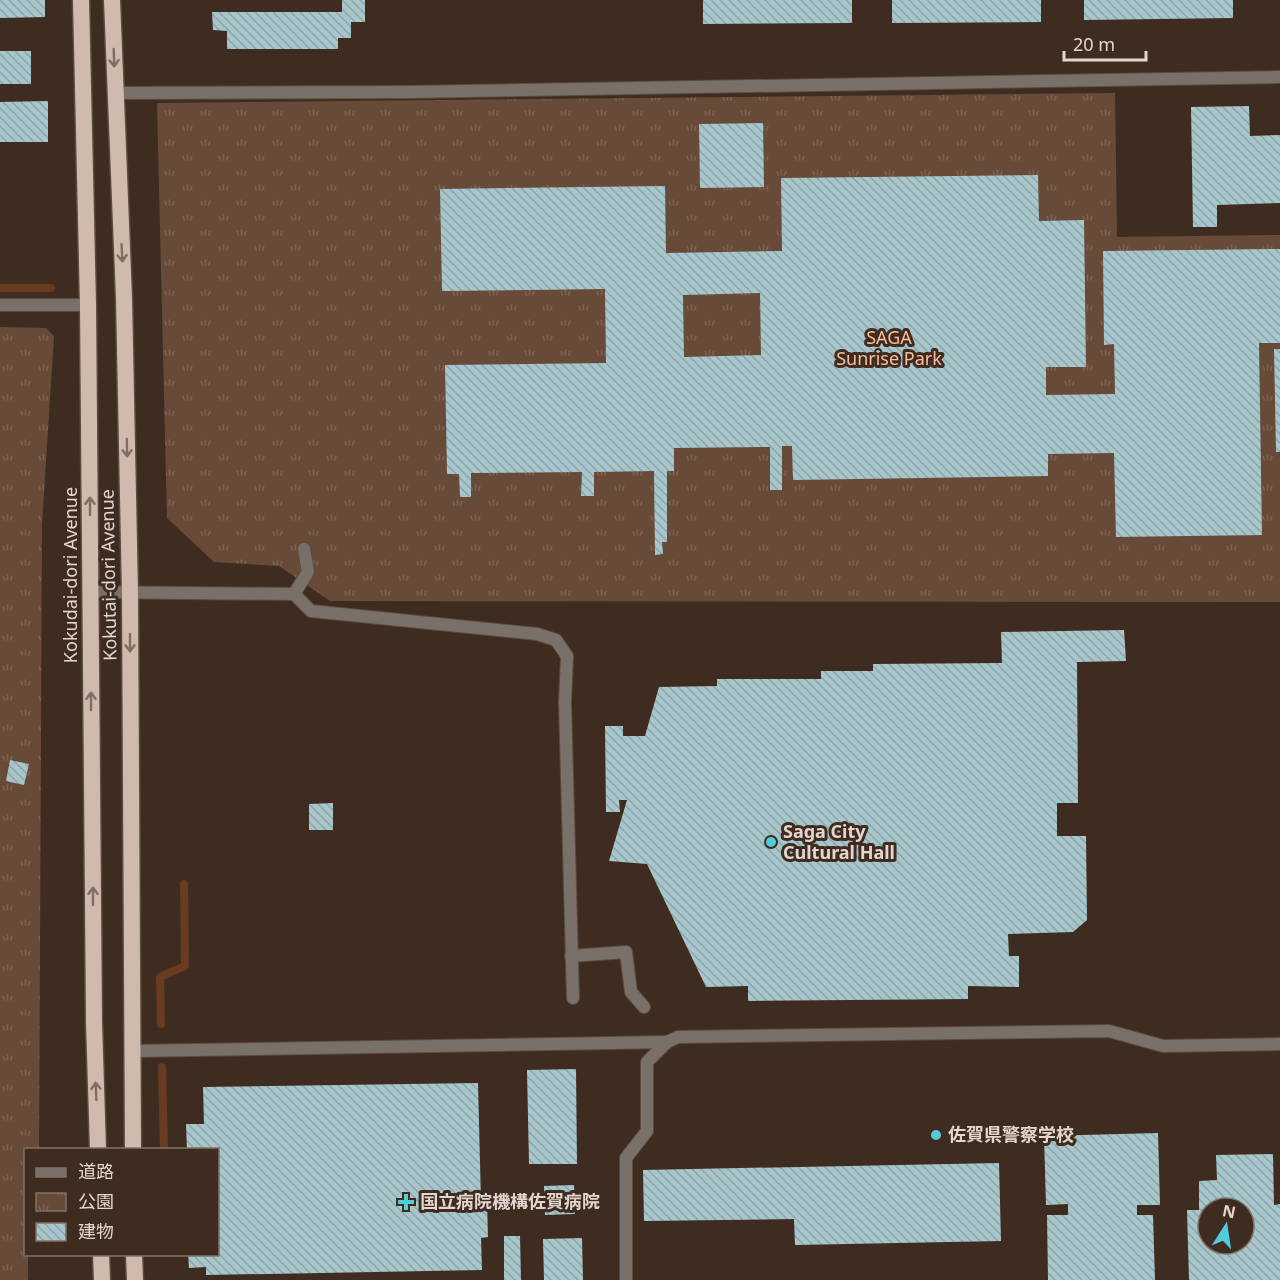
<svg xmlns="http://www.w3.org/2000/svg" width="1280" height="1280" font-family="'Noto Sans','Noto Sans JP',sans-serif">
  <defs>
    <pattern id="park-tufts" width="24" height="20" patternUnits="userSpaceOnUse" patternTransform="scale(1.5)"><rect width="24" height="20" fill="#684a39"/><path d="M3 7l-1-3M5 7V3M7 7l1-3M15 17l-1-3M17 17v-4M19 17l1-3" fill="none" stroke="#7d6355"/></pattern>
    <pattern id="building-back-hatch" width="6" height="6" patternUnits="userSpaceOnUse" patternTransform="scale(1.5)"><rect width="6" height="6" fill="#a7c6cb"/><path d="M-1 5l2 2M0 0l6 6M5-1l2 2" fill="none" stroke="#8ea4a8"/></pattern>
  </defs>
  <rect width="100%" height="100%" fill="#3f2c21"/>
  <g fill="url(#park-tufts)">
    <path d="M1115 93 1117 237 1280 235V602L330 601 279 566 214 562 167 518 157 103Z"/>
    <path d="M0 327 46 328 54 336 42 524 39 1149 26 1150V1254L28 1255V1280H0Z"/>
  </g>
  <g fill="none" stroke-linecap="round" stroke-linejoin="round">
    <g stroke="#693c21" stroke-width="8">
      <path d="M0 288H51"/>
      <path d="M161 1024 160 977 185 966 184 884"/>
      <path d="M162 1067 164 1150"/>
    </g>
  </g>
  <g fill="url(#building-back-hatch)" fill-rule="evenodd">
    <path d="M0 0H45V17L0 18Z"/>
    <path d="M342 0H365V22H351V38H338V49H227V31L213 30 212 12H342Z"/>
    <path d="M703 0H852V23L703 24Z"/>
    <path d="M892 0H1041V22L892 23Z"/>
    <path d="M1084 0H1233V18L1084 20Z"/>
    <rect x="0" y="51" width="31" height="33"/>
    <path d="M48 101V142H0V102Z"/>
    <path d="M1249 106 1250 136 1280 135V203L1217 205V227H1193L1191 107Z"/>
    <path d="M763 123 764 187 700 188 699 124Z"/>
    <path d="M1038 175 1039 221 1084 220 1086 367H1046V395L1115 394 1114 344 1104 345 1103 251 1280 249V343H1259L1262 535 1116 537 1114 453 1048 454V476L793 480 792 446H782V490H770V447L674 448V471H667V542H662L663 554 655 555 654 471 594 472V496H581L582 472 471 473V497H460L459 474H447L445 365 606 363 605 289 442 291 440 189 665 186 666 253 782 251 781 178ZM760 293 761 355 684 357 683 295Z"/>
    <path d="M1274 349H1280V452H1276Z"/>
    <path d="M1124 630 1126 661 1077 662 1078 803H1057V836H1086L1087 920 1073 932 1008 934 1009 956H1019V987L968 986V999L748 1001V986L706 987 647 864 609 861 627 800H619L620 812H606L605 726H623V736H645L659 687 717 686V679H821V671H873V664L1002 663 1001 632Z"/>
    <path d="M10 760 29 764 24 785 6 781Z"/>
    <path d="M333 803V830H309V804Z"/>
    <path d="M576 1069 577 1164H529L527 1070Z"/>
    <path d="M478 1083 481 1202 487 1201 488 1237 481 1238 482 1270 206 1275V1267L189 1268 188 1254H218V1150H187L186 1124H204L203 1087Z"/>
    <path d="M1158 1133 1160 1205H1137V1215H1153L1155 1280H1048L1047 1215H1068V1204L1046 1205 1044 1136Z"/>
    <path d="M1273 1154 1274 1205 1280 1204V1280H1189L1187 1210H1199V1181L1217 1180 1216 1155ZM1208 1208H1244V1244H1208Z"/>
    <path d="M999 1163 1001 1241 795 1245 794 1219 644 1221 643 1170Z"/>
    <path d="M574 1185 575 1214 545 1215 544 1186Z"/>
    <path d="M504 1236H520L521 1280H504Z"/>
    <path d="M582 1238 583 1280H544L543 1239Z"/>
  </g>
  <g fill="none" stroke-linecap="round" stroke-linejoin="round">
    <defs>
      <g id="service">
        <path d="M91 592 294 594 311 611 537 634 556 640 567 656 565 702 573 998"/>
        <path d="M294 594 308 572 304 549"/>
        <path d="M571 956 626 952 631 992 644 1007"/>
        <path d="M626 1280V1158L647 1131V1062L667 1042 678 1037 1109 1031 1163 1046 1280 1044"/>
      </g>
      <g id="minor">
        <path d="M115 93 407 92 1280 77"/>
        <path d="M131 1051 667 1042"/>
      </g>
      <path id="tertiary" d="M0 305H88"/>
      <g id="trunk">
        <path d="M81 0 88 305 94 1022 98 1150"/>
        <path d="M112 0 124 298 130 594 133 1150"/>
        <path d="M101 1254 102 1280"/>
        <path d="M134 1254 135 1280"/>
      </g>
    </defs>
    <use href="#service" stroke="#5c4b40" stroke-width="14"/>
    <use href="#minor" stroke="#5c4b40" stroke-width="14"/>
    <use href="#tertiary" stroke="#5c4b40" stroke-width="14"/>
    <use href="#trunk" stroke="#5c4b40" stroke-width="19"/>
    <use href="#service" stroke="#7a706a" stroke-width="12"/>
    <use href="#minor" stroke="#7a706a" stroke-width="12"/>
    <use href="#tertiary" stroke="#7a706a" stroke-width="12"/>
    <use href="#trunk" stroke="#d0baae" stroke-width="16"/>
  </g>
  <defs><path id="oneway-shaft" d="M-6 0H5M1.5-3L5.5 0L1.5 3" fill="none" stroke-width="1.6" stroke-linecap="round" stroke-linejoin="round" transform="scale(1.5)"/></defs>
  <g stroke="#806c60">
    <use href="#oneway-shaft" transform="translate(114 58) rotate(88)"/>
    <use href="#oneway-shaft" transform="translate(122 253) rotate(87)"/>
    <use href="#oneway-shaft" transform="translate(127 448) rotate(89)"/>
    <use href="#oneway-shaft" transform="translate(90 506) rotate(-90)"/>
    <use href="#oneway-shaft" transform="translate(130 643) rotate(90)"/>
    <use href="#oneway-shaft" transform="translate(91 701) rotate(-90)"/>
    <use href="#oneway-shaft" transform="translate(93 896) rotate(-90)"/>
    <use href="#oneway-shaft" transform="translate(96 1091) rotate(-92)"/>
  </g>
  <g fill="#53cbdb" stroke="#3f2c21" stroke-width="2">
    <circle cx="771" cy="842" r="6"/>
    <circle cx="936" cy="1135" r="6"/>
    <path d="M403 1193h6v6h6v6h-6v6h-6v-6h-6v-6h6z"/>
  </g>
  <g text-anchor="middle" stroke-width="6" stroke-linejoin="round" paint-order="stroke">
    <g font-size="18" fill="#fabd9b" stroke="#3f2c21">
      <text x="889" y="344">SAGA<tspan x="889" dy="21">Sunrise Park</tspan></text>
    </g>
    <g font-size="18" fill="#e2d6cf" stroke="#3f2c21">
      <text transform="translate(71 575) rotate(-90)" y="6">Kokudai-dori Avenue</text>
      <text transform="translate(109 575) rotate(-91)" y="6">Kokutai-dori Avenue</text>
    </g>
    <g font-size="18" font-weight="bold" fill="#e2d6cf" stroke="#3f2c21" text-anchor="start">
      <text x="783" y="838">Saga City<tspan x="783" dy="21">Cultural Hall</tspan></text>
      <text x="948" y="1141">佐賀県警察学校</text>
      <text x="420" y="1208">国立病院機構佐賀病院</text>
    </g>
  </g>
  <rect x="24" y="1148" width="195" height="108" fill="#3f2c21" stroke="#807067" stroke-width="1.5"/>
  <rect x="36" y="1168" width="30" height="9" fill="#7a706a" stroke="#807067" stroke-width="1.5"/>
  <text x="78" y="1178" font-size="18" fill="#e2d6cf">道路</text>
  <rect x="36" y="1193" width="30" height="18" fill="url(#park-tufts)" stroke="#807067" stroke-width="1.5"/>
  <text x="78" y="1208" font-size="18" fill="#e2d6cf">公園</text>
  <rect x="36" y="1223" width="30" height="18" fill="url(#building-back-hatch)" stroke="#807067" stroke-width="1.5"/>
  <text x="78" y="1238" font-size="18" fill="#e2d6cf">建物</text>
  <g transform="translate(1226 1226) rotate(12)"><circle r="28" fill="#3f2c21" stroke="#807067" stroke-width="1.5"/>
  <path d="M0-4.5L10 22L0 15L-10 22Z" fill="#53cbdb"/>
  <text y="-9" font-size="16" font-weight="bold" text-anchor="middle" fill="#e2d6cf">N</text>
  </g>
  <path d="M1064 51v9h82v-9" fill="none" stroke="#e2d6cf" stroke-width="3"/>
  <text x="1073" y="51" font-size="18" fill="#e2d6cf" stroke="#3f2c21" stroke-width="4.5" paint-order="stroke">20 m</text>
</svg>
